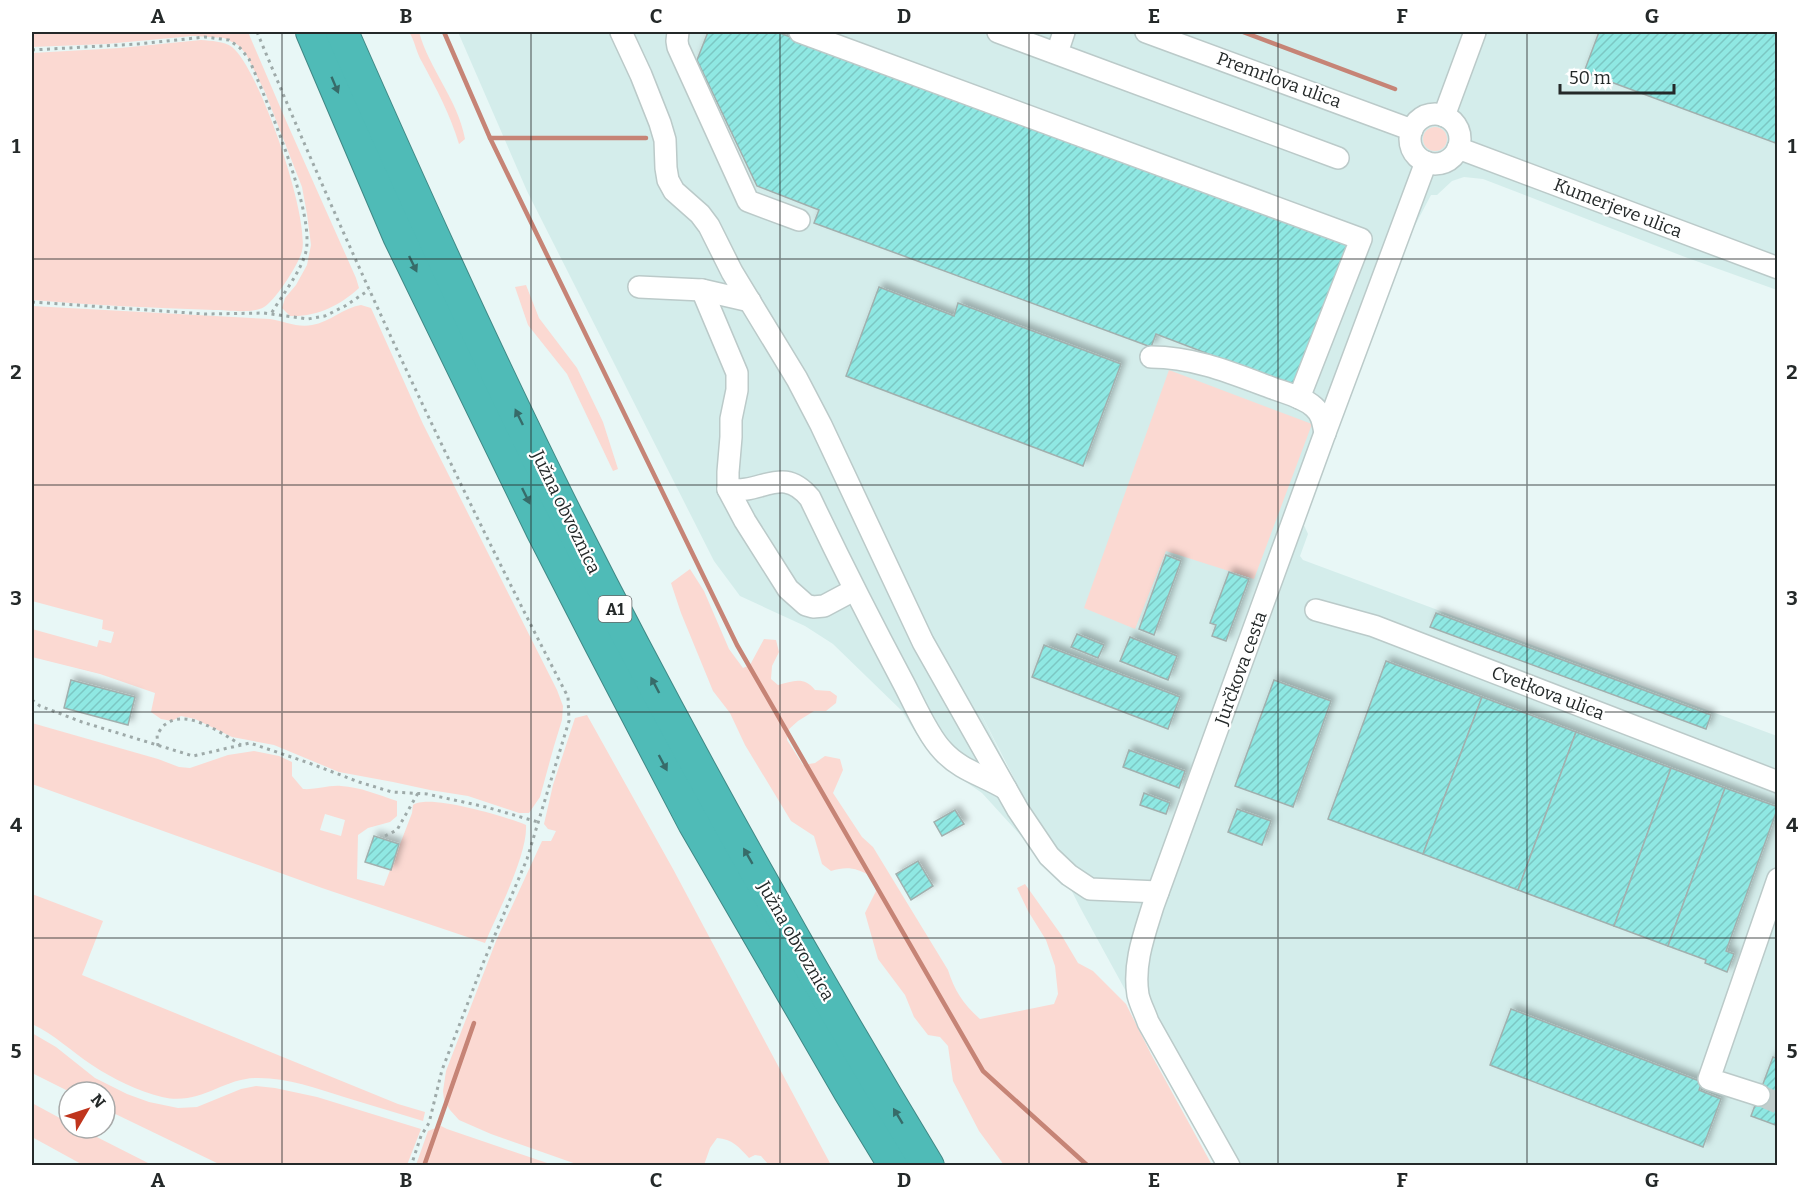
<svg xmlns="http://www.w3.org/2000/svg" width="1809" height="1197" font-family="Bitter,serif">
  <defs>
    <pattern id="building-hatch" width="6" height="6" patternUnits="userSpaceOnUse" patternTransform="scale(1.5)"><rect width="6" height="6" fill="#8fe8e3"/><path d="M-1 1l2-2M0 6l6-6M5 7l2-2" fill="none" stroke="#7bc7c3"/></pattern>
    <filter id="shadow"><feDropShadow dx="4.5" dy="-4.5" stdDeviation="3" flood-color="#0004"/></filter>
  </defs>
  <rect width="100%" height="100%" fill="#e8f7f6"/>
  <path fill="#d4edeb" d="M458 32H1777V290L1685 257 1483 179 1464 177 1452 181 1437 195H1431L1412 231 1303 523 1308 534 1300 556 1303 560 1777 736V1165H1221L1082 911 978 708 1065 884 982 793 947 769 924 746 902 711 833 644 805 626 740 596 714 561 527 191Z"/>
  <g fill="#fbd9d2" fill-rule="evenodd">
    <path d="M32 32H248L287 123 356 278 359 288C339 306 317 317 290 316L282 308 285 298 296 285 307 265 311 245 307 214 302 187 265 92 246 54 238 45 224 38 193 36 106 44 32 47Z"/>
    <path d="M409 32H419C429 69 458 100 465 139L459 144C450 114 437 90 422 62 416 52 415 41 409 32Z"/>
    <path d="M201 40C211 41 224 41 232 47 259 68 310 217 302 251 299 264 275 301 264 307 253 314 227 310 214 310 153 308 92 305 32 300V53L120 48Z"/>
    <circle cx="1435" cy="139" r="12"/>
    <path d="M526 285 539 318 577 368 603 422 618 469 613 471 567 374 528 325 515 287Z"/>
    <path d="M361 305 371 308 423 424 557 690 563 706 562 720 554 746 540 797 529 813H519L468 796 430 790 393 782 339 772 274 745 232 737 195 719 181 716 172 721 161 719 151 712 155 693 100 674 32 657V629L97 647 99 640 111 643 114 632 102 629 103 620 32 601V306L270 319C283 321 298 328 312 325 330 322 343 308 361 305Z"/>
    <path d="M1169 370 1312 424 1254 579 1166 551 1135 629 1084 608Z"/>
    <path d="M690 569 704 591 729 649 743 668 750 665 764 639 776 640 779 652 772 666 771 679 778 685C793 681 804 676 815 690L830 691 837 696 836 703 826 711H814L798 721 788 730 787 740 803 765 815 763 825 756 840 759 843 770 833 793 862 837 873 847 948 970C954 990 964 1005 980 1019L1054 1004 1058 994 1055 966 1046 940 1028 911 1017 888 1025 884 1062 936 1078 963 1093 971 1126 1004 1151 1054 1212 1165H1004L979 1131 953 1081 948 1046 940 1037 928 1035 914 1017 905 995 878 959 865 913 876 891 871 876C856 868 847 866 831 871L822 864 814 836 791 821 745 745 730 713 713 691 681 613 671 583Z"/>
    <path d="M587 715 673 869 831 1165H769L761 1156 755 1155 749 1158C739 1147 732 1139 717 1138L710 1148 704 1165H579L491 1134 459 1120 450 1110 444 1100 443 1091 446 1071 496 941 542 841H551L556 831 548 829 544 824 553 785 575 718Z"/>
    <path d="M32 723 158 759 179 767 190 768 228 755 254 751 279 756 292 762V776L303 789C316 790 328 785 341 786 360 787 379 795 397 801V816L390 822 368 828 358 835 357 879 384 886 412 813 413 805C428 793 507 817 526 825 528 853 497 915 485 943L322 888 32 784ZM325 814 345 820 341 836 320 830Z"/>
    <path d="M32 894 103 921 82 975 398 1104 425 1112 423 1121C397 1113 370 1105 344 1097 316 1088 285 1077 255 1078 222 1079 199 1106 162 1097 138 1091 113 1079 92 1065 71 1051 55 1035 32 1024Z"/>
    <path d="M32 1033 56 1047 95 1078 127 1094 149 1102 178 1108 197 1107 241 1089 256 1086 275 1088 317 1097 421 1129 407 1165H221L105 1109V1092H70L32 1073Z"/>
    <path d="M32 1103 69 1123V1128H79L152 1165H83L32 1137Z"/>
    <path d="M441 1126 447 1129 553 1165H416L428 1131Z"/>
  </g>
  <g fill="none" stroke-linecap="round" stroke-linejoin="round">
    <g stroke="#c68476" stroke-width="4.5">
      <path d="M444 32 490 138 737 645 983 1071 1088 1166"/>
      <path d="M1243 32 1395 89"/>
      <path d="M490 138H646"/>
      <path d="M424 1166 474 1023"/>
    </g>
  </g>
  <g fill="url(#building-hatch)" stroke="#a1b0ae" stroke-width="1.5" filter="url(#shadow)">
    <path d="M708 32H777L1348 245 1295 387 1156 334 1151 347 814 223 819 210 757 186 697 60Z"/>
    <path d="M1599 32H1778V144L1584 72Z"/>
    <path d="M879 287 954 316 958 303 1121 364 1083 466 846 376Z"/>
    <path d="M1166 555 1181 561 1154 635 1139 629Z"/>
    <path d="M1229 572 1249 579 1226 641 1212 636 1216 625 1210 623Z"/>
    <path d="M1436 613 1711 715 1706 729 1430 627Z"/>
    <path d="M1077 634 1104 645 1098 658 1071 647Z"/>
    <path d="M1130 637 1177 656 1168 680 1120 661Z"/>
    <path d="M1044 645 1180 697 1168 729 1032 677Z"/>
    <path d="M1386 661 1482 697 1423 854 1328 819Z"/>
    <path d="M71 680 135 697 128 725 64 708Z"/>
    <path d="M1274 680 1331 701 1293 807 1235 786Z"/>
    <path d="M1482 697 1576 732 1518 890 1423 854Z"/>
    <path d="M1576 732 1671 768 1614 926 1518 890Z"/>
    <path d="M1129 750 1185 771 1179 788 1123 767Z"/>
    <path d="M1671 768 1725 788 1668 946 1614 926Z"/>
    <path d="M1725 788 1778 807 1726 951 1734 954 1727 972 1705 963 1706 960 1668 946Z"/>
    <path d="M1144 793 1170 803 1166 814 1140 805Z"/>
    <path d="M1237 809 1271 821 1262 845 1228 832Z"/>
    <path d="M955 810 964 824 942 836 934 822Z"/>
    <path d="M374 836 399 844 391 870 365 862Z"/>
    <path d="M918 861 933 886 911 900 896 874Z"/>
    <path d="M1511 1009 1702 1082 1699 1090 1721 1099 1703 1147 1490 1065Z"/>
    <path d="M1773 1057 1778 1059V1126L1751 1116Z"/>
  </g>
  <g fill="none" stroke-linecap="round" stroke-linejoin="round">
    <path stroke="#c1cecd" stroke-width="21" stroke-dasharray="21 10" stroke-linecap="butt" d="M1759 1095 1778 1103"/>
    <defs>
      <g id="minor">
        <path d="M621 32 641 75 660 123 665 140 666 168 668 180 674 191 700 214 709 226 732 272 797 379 821 425 923 642 1018 810 1049 856 1069 875 1090 889 1158 892"/>
        <path d="M678 32 677 41 678 47 748 201 799 220"/>
        <path d="M800 32 1361 239 1299 398"/>
        <path d="M998 32 1338 158"/>
        <path d="M1146 32 1412 130"/>
        <path d="M1057 53 1064 32"/>
        <circle cx="1435" cy="139" r="25"/>
        <path d="M1444 116 1475 32"/>
        <path d="M1458 148 1778 268"/>
        <path d="M639 287 702 290 750 301"/>
        <path d="M702 290 737 373V390L731 419V437L728 472V489L745 521 788 589 806 605 813 607 824 606 854 590"/>
        <path d="M1151 357C1194 357 1232 373 1272 388 1286 393 1303 397 1314 407 1322 414 1323 423 1325 433"/>
        <path d="M728 489C762 495 782 464 810 498 840 561 871 622 904 684 914 703 928 736 943 751 960 770 985 776 1006 789"/>
        <path d="M1316 610 1374 626 1778 782"/>
        <path d="M1759 1095 1709 1079 1778 879"/>
        <path d="M1229 1166 1148 1022C1145 1013 1140 1004 1138 995 1133 964 1144 935 1153 906L1325 433 1426 162"/>
      </g>
      <g id="highway">
        <path d="M312 32 399 236 542 530 601 645 694 823 850 1092 895 1166"/>
        <path d="M342 32C414 196 488 360 569 521 680 740 800 955 928 1166"/>
      </g>
    </defs>
    <use href="#minor" stroke="#bbcac9" stroke-width="24"/>
    <use href="#highway" stroke="#408885" stroke-width="34"/>
    <g stroke="#9eaaa9" stroke-width="3" stroke-dasharray="3 4.5" stroke-linecap="butt">
      <path d="M257 32C351 258 455 480 568 697L569 721 527 859 484 961 442 1070 429 1123 421 1136 411 1166"/>
      <path d="M32 50 138 44 205 37 229 40 240 48 249 59C265 98 318 217 305 255 298 276 282 295 271 314"/>
      <path d="M32 302 205 314 264 313 308 319 325 316 345 306 369 290"/>
      <path d="M32 700 40 706 82 722 193 756 250 743 309 763 359 782 392 792 427 794 486 807 538 822"/>
      <path d="M158 746 157 735C159 732 162 726 166 724 187 708 223 734 241 745"/>
      <path d="M385 836 397 830 418 793"/>
    </g>
    <use href="#minor" stroke="#fff" stroke-width="21"/>
    <use href="#highway" stroke="#4fbbb7" stroke-width="32"/>
  </g>
  <defs><path id="oneway-solid" d="M-6-.8H1V-3.2L6.5 0L1 3.2V.8H-6Z" transform="scale(1.5)"/></defs>
  <g fill="#376b69">
    <use href="#oneway-solid" transform="translate(335 85) rotate(67)"/>
    <use href="#oneway-solid" transform="translate(413 264) rotate(64)"/>
    <use href="#oneway-solid" transform="translate(519 417) rotate(-116)"/>
    <use href="#oneway-solid" transform="translate(526 496) rotate(64)"/>
    <use href="#oneway-solid" transform="translate(655 685) rotate(-118)"/>
    <use href="#oneway-solid" transform="translate(663 763) rotate(62)"/>
    <use href="#oneway-solid" transform="translate(748 856) rotate(-120)"/>
    <use href="#oneway-solid" transform="translate(898 1116) rotate(-121)"/>
  </g>
  <path fill="none" stroke="#242929" stroke-width="1.5" stroke-opacity="0.55" d="M282 32V1166M531 32V1166M780 32V1166M1029 32V1166M1278 32V1166M1527 32V1166M32 259H1778M32 485H1778M32 712H1778M32 938H1778"/>
  <g text-anchor="middle" stroke-width="4.5" stroke-linejoin="round" paint-order="stroke">
    <rect fill="#fff" stroke="#666969" stroke-width="1.5" x="598.5" y="596" width="33" height="26" rx="4.5"/>
    <g font-size="16" font-weight="bold" fill="#242929">
      <text x="615" y="615">A1</text>
    </g>
    <g font-size="18" fill="#242929" stroke="#fff">
      <text transform="translate(1279 80) rotate(20)" y="6">Premrlova ulica</text>
      <text transform="translate(1618 208) rotate(21)" y="6">Kumerjeve ulica</text>
      <text transform="translate(566 512) rotate(64)" y="6">Južna obvoznica</text>
      <text transform="translate(1241 668) rotate(-70)" y="6">Jurčkova cesta</text>
      <text transform="translate(1548 693) rotate(21)" y="6">Cvetkova ulica</text>
      <text transform="translate(796 941) rotate(60)" y="6">Južna obvoznica</text>
    </g>
  </g>
  <rect width="1809" height="1197" fill="none" stroke="#ffffff" stroke-width="66"/>
  <g transform="translate(87 1110) rotate(51)"><circle r="28" fill="#ffffff" stroke="#a7a9a9" stroke-width="1.5"/>
  <path d="M0-4.5L10 22L0 15L-10 22Z" fill="#c0351d"/>
  <text y="-9" font-size="16" font-weight="bold" text-anchor="middle" fill="#242929">N</text>
  </g>
  <path d="M1560 84v9h114v-9" fill="none" stroke="#242929" stroke-width="3"/>
  <text x="1569" y="84" font-size="18" fill="#242929" stroke="#ffffff" stroke-width="4.5" paint-order="stroke">50 m</text>
  <rect x="33" y="33" width="1743" height="1131" fill="none" stroke="#242929" stroke-width="2"/>
  <g font-size="20" text-anchor="middle" font-weight="bold" fill="#242929">
    <text x="158" y="23">A</text>
    <text x="406" y="23">B</text>
    <text x="656" y="23">C</text>
    <text x="904" y="23">D</text>
    <text x="1154" y="23">E</text>
    <text x="1402" y="23">F</text>
    <text x="1652" y="23">G</text>
    <text x="16" y="153">1</text>
    <text x="1792" y="153">1</text>
    <text x="16" y="379">2</text>
    <text x="1792" y="379">2</text>
    <text x="16" y="605">3</text>
    <text x="1792" y="605">3</text>
    <text x="16" y="832">4</text>
    <text x="1792" y="832">4</text>
    <text x="16" y="1058">5</text>
    <text x="1792" y="1058">5</text>
    <text x="158" y="1187">A</text>
    <text x="406" y="1187">B</text>
    <text x="656" y="1187">C</text>
    <text x="904" y="1187">D</text>
    <text x="1154" y="1187">E</text>
    <text x="1402" y="1187">F</text>
    <text x="1652" y="1187">G</text>
  </g>
</svg>
